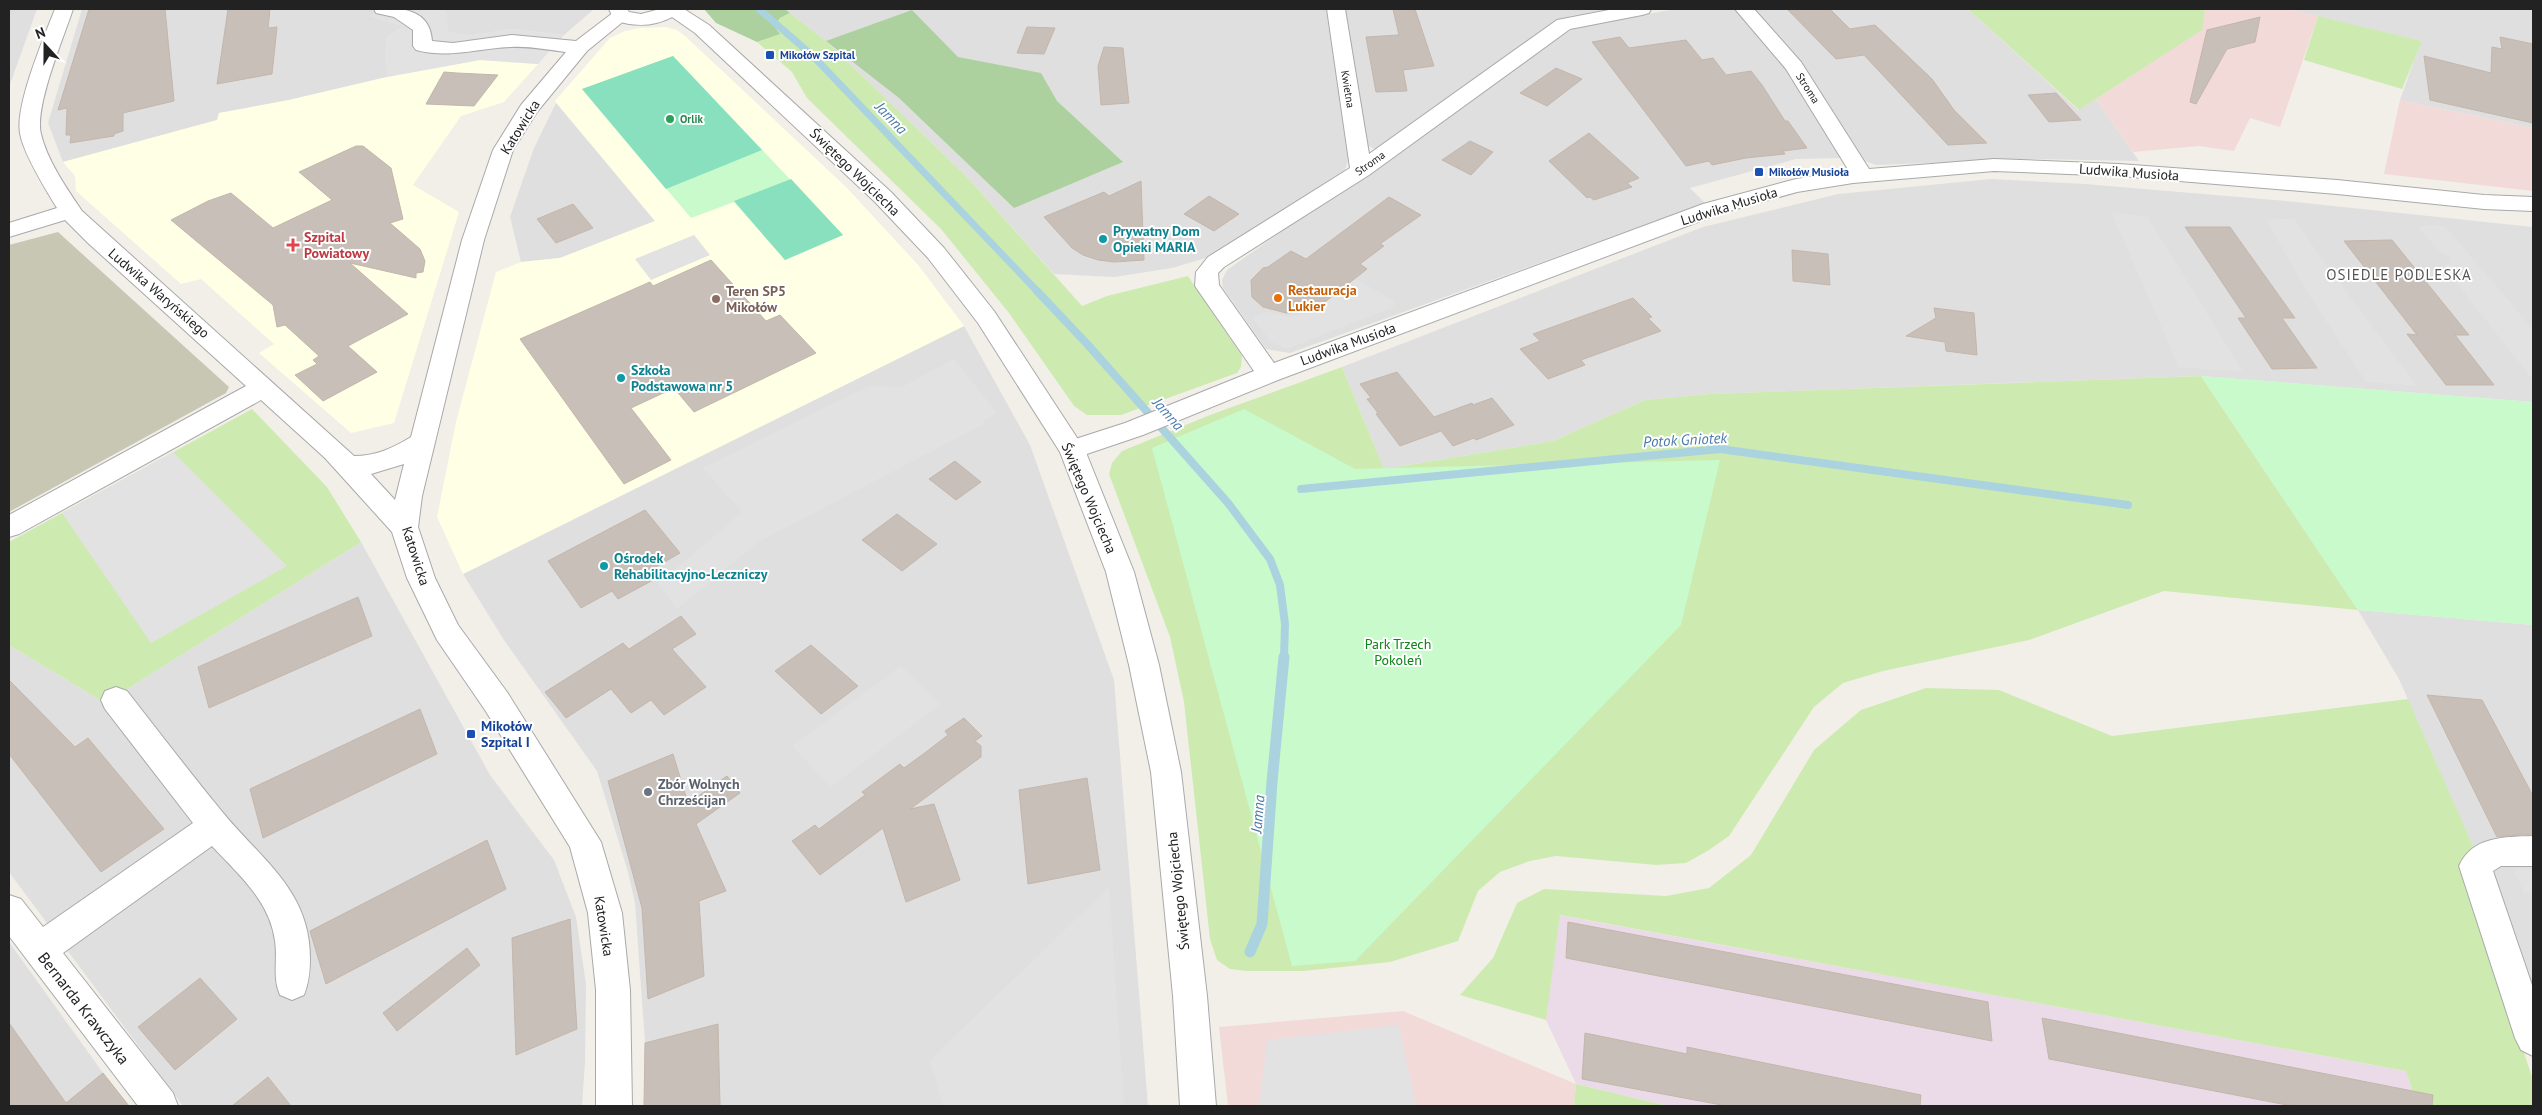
<svg xmlns="http://www.w3.org/2000/svg" width="2542" height="1115" font-family="'PT Sans',sans-serif">
  <rect width="100%" height="100%" fill="#f2efe9"/>
  <g fill="#e0dfdf">
    <path d="M9 9H37L9 87Z"/>
    <path d="M82 9H382L370 16 404 26 386 38 387 77 289 100 219 113 218 120 63 162 48 123Z"/>
    <path d="M437 9H594L564 35 512 29 468 36 448 32 446 12Z"/>
    <path d="M785 9H1326L1348 160 1345 170 1219 254 1172 268 1114 277 1054 274 967 177 826 41Z"/>
    <path d="M1343 9H1611L1570 16 1552 26 1376 150 1364 143Z"/>
    <path d="M1676 9H1738L1785 65 1843 158 1796 159 1690 188 1705 203 1290 353 1266 349 1223 288 1222 280 1227 270 1559 36 1582 25Z"/>
    <path d="M1752 9H1968L2078 110 2096 99 2139 161 2034 159 1876 165 1865 161 1805 68Z"/>
    <path d="M2288 9H2533V128L2400 100 2421 41Z"/>
    <path d="M556 103 655 221 560 258 521 262 510 217 534 148Z"/>
    <path d="M1991 179 2085 184 2286 201 2533 227V402L2200 376 1712 394 1645 400 1553 441 1384 469 1342 367 1703 227 1838 194Z"/>
    <path d="M964 326 1030 445 1114 680 1148 1106H644L645 1043 635 903 628 872 597 771 504 640 463 574Z"/>
    <path d="M361 542 490 775 554 860 576 917 586 984 585 1062 582 1106H183L9 872V645L105 703Z"/>
    <path d="M2358 610 2533 625V1016L2479 861 2399 679Z"/>
    <path d="M9 942 103 1073 129 1106H9Z"/>
  </g>
  <g fill="#f2dad9">
    <path d="M2205 9H2288L2318 16 2280 127 2250 118 2234 151 2199 146 2133 152 2096 99 2201 30Z"/>
    <path d="M2400 100 2533 128V191L2384 174Z"/>
    <path d="M1403 1011 1576 1084 1574 1106H1228L1219 1027Z"/>
  </g>
  <path fill="#ebdbe8" d="M1559 915 2406 1071 2417 1106H1668L1576 1084 1546 1020Z"/>
  <g fill="#ffffe5">
    <path d="M665 27 677 30 685 36 846 187 919 266 964 326 463 574 437 517 456 422 496 272 521 262 560 258 655 221 555 101 610 38 625 31 640 28Z"/>
    <path d="M480 60 538 64 504 102 461 116 413 185 459 212 394 423 351 433 259 353 274 344 201 279 181 284 76 191 75 176 63 162 217 120 219 113 289 100 387 77Z"/>
  </g>
  <path fill="#c7c7b4" d="M58 232 229 387 226 393 9 512V245Z"/>
  <g fill="#cdebb0">
    <path d="M1968 9H2205L2202 30 2079 110Z"/>
    <path d="M790 13 826 41 967 177 1082 306 1107 296 1188 276 1242 356 1241 367 1237 373 1121 415H1087L1074 406 1009 313 941 229 807 98 792 72 757 42 779 34 774 26 780 18Z"/>
    <path d="M2318 16 2422 41 2402 89 2304 60Z"/>
    <path d="M1342 367 1384 469 1553 441 1645 400 1711 394 2201 376 2358 610 2164 591 2029 640 1883 671 1843 683 1814 707 1729 836 1709 850 1686 863 1656 865 1556 856 1530 861 1500 872 1478 891 1458 941 1390 962 1303 971H1246L1230 969 1217 960 1210 939 1184 702 1170 637 1109 474 1112 463 1122 451 1210 415Z"/>
    <path d="M252 409 327 487 361 542 105 703 9 645V542Z"/>
    <path d="M1926 688 1999 690 2112 736 2408 699 2473 846 2465 871 2533 1080V1106H2417L2406 1071 1560 915 1546 1020 1460 995 1493 958 1517 903 1544 889 1666 896 1709 888 1751 855 1814 750 1861 710Z"/>
    <path d="M1576 1084 1668 1106H1574Z"/>
  </g>
  <g fill="#add19e">
    <path d="M704 9H785L790 13 780 18 774 26 780 34 757 42 716 23Z"/>
    <path d="M912 10 958 57 1041 73 1057 101 1123 162 1014 208 899 98 826 41Z"/>
  </g>
  <g fill="#c8facc">
    <path d="M673 56 843 235 785 260 734 202 691 218 582 89Z"/>
    <path d="M2201 376 2533 402V625L2358 610Z"/>
    <path d="M1244 409 1355 469 1720 460 1681 625 1355 961 1292 966 1152 448Z"/>
  </g>
  <g fill="#88e0be">
    <path d="M673 56 762 150 666 189 582 89Z"/>
    <path d="M791 179 843 235 785 260 734 201Z"/>
  </g>
  <g fill="#e2e2e2">
    <path d="M382 9H437L446 12 449 32 468 36 512 29 564 35 538 64 480 60 387 77 386 38 404 26 370 16Z"/>
    <path d="M2111 212 2148 217 2243 372 2179 367Z"/>
    <path d="M2276 219H2294L2329 269 2417 386 2366 382 2306 290 2267 221Z"/>
    <path d="M2428 225 2445 226 2533 329V380L2443 266 2452 262 2449 256 2441 253 2418 227Z"/>
    <path d="M694 235 710 255 651 280 635 259Z"/>
    <path d="M1349 275 1394 301 1393 307 1287 349 1270 341 1253 318 1265 312 1289 317 1317 312 1325 307 1321 305Z"/>
    <path d="M954 359 997 413 984 420V424L758 542 677 609 658 584 742 512 703 468 869 386 902 387Z"/>
    <path d="M173 452 287 566 151 643 62 513Z"/>
    <path d="M901 666 941 704 831 787 792 746Z"/>
    <path d="M2533 869V893H2524L2514 870Z"/>
    <path d="M1109 887 1124 1106H943L930 1060Z"/>
    <path d="M1399 1025 1416 1106H1259L1267 1040Z"/>
  </g>
  <g fill="none" stroke-linecap="round" stroke-linejoin="round">
    <path stroke="#aad3df" stroke-width="7" d="M759 9 813 56 1038 292"/>
    <g stroke="#aad3df" stroke-width="8">
      <path d="M1037 291 1088 345 1228 503 1270 559 1280 585 1285 624 1284 658"/>
      <path d="M1301 489 1720 449 2128 505"/>
    </g>
    <path stroke="#aad3df" stroke-width="11" d="M1250 952 1262 924 1272 782 1284 657"/>
  </g>
  <g fill="#c7bfb8" stroke="#c4b6ab">
    <path d="M89 9H165L174 101 123 113V131L114 134V136L70 143 71 135H66L67 108 58 110Z"/>
    <path d="M228 9H270L268 28 277 27 272 74 217 84Z"/>
    <path d="M1393 9H1415L1434 66 1403 70 1407 91 1376 92 1366 37 1399 35Z"/>
    <path d="M1787 9H1830L1850 29 1875 25 1932 79 1954 110 1987 143 1948 145 1864 55 1836 59Z"/>
    <path d="M2260 17 2255 42 2227 49 2196 104 2190 102 2207 30Z"/>
    <path d="M1027 27 1055 28 1044 54 1017 53Z"/>
    <path d="M1620 37 1629 48 1686 40 1702 60 1713 58 1726 75 1751 71 1762 85 1785 121H1788L1807 148 1783 151 1785 154 1746 158 1712 165 1709 161 1686 166 1592 42Z"/>
    <path d="M2500 37 2533 44V123L2430 100 2424 56 2491 73 2492 47 2502 49Z"/>
    <path d="M1104 47 1123 48 1129 103 1101 105 1098 66Z"/>
    <path d="M1556 68 1582 79 1547 106 1520 93Z"/>
    <path d="M444 72 457 73 498 75 474 106 426 104Z"/>
    <path d="M2056 93 2081 120 2049 122 2028 95Z"/>
    <path d="M1589 133 1639 178 1627 183 1632 187 1594 200 1590 197 1587 198 1549 161Z"/>
    <path d="M1470 141 1493 152 1471 175 1442 160Z"/>
    <path d="M356 146H363L391 168 403 219 390 223 420 249 425 261 423 272 416 273V278L350 263 408 314 348 346 377 372 323 401 295 375 317 364 313 360 319 356 285 325 277 327 273 305 171 220 208 201 231 193 273 228 332 200 299 172Z"/>
    <path d="M1141 181 1144 260 1114 262 1098 260 1083 255 1072 248 1044 217 1104 192 1109 196Z"/>
    <path d="M1209 196 1239 214 1214 231 1184 214Z"/>
    <path d="M1389 197 1421 215 1380 244 1384 246 1360 264 1367 269 1321 305 1300 312 1286 313 1263 307 1252 297 1251 280 1263 268 1268 267 1291 251 1306 259Z"/>
    <path d="M573 204 593 228 556 243 537 219Z"/>
    <path d="M2185 227H2230L2295 318H2282L2317 368 2272 369 2238 318H2246Z"/>
    <path d="M2392 240 2469 335H2455L2494 385H2446L2407 334 2417 335 2344 241Z"/>
    <path d="M1792 250 1828 254 1830 285 1793 281Z"/>
    <path d="M711 260 766 321 780 315 816 353 694 412 674 388 631 408 671 460 624 484 520 339 650 282 653 286Z"/>
    <path d="M1633 298 1652 317 1648 318 1661 331 1581 360 1585 365 1548 379 1520 349 1540 341 1533 334Z"/>
    <path d="M1934 308 1974 313 1977 355 1946 351 1945 342 1906 336 1936 318Z"/>
    <path d="M1397 372 1434 417 1472 403 1473 405 1492 398 1514 425 1476 440 1474 438 1453 446 1441 431 1400 446 1376 414 1378 413 1367 399 1371 398 1360 384Z"/>
    <path d="M955 461 981 482 956 500 929 479Z"/>
    <path d="M645 510 680 553 649 571 655 579 618 599 612 591 581 608 548 561Z"/>
    <path d="M897 514 937 544 902 571 862 540Z"/>
    <path d="M358 597 372 636 209 708 198 667Z"/>
    <path d="M681 616 696 634 672 649 706 687 664 715 651 700 631 713 611 689 566 718 545 692 623 643 629 649Z"/>
    <path d="M811 645 858 686 821 714 775 671Z"/>
    <path d="M9 680 75 747 88 738 164 829 101 872 9 754Z"/>
    <path d="M2427 695 2482 700 2533 796V834L2497 837Z"/>
    <path d="M420 709 437 754 263 838 250 789Z"/>
    <path d="M964 718 982 736 975 741 981 746V757L910 809 934 804 960 880 906 902 883 828 820 875 792 841 815 825 819 829 865 795 862 792 900 764 904 768 926 752 948 735 945 731Z"/>
    <path d="M673 754 688 803 727 776 740 793 696 824 726 891 699 901 704 976 648 999 642 908 608 781Z"/>
    <path d="M1087 778 1100 870 1028 884 1019 790Z"/>
    <path d="M487 840 506 889 326 984 310 931Z"/>
    <path d="M570 919 577 1029 516 1055 512 938Z"/>
    <path d="M1568 922 1988 1002 1992 1041 1566 958Z"/>
    <path d="M467 948 480 965 397 1031 383 1013Z"/>
    <path d="M200 978 237 1019 175 1070 138 1027Z"/>
    <path d="M2042 1018 2433 1095 2432 1106H2292L2049 1059Z"/>
    <path d="M9 1023 66 1103 103 1073 129 1106H9Z"/>
    <path d="M718 1024 720 1106H644L645 1043Z"/>
    <path d="M1585 1033 1687 1054V1047L1921 1095 1920 1106H1727L1582 1079Z"/>
    <path d="M268 1077 291 1106H232Z"/>
  </g>
  <g fill="none" stroke-linecap="round" stroke-linejoin="round">
    <defs>
      <g id="minor">
        <path d="M55 9H73C64 37 34 107 41 134 47 160 67 189 82 211L354 456C376 456 393 448 411 437L462 240 493 150 521 105 566 52C548 50 530 46 512 47 478 48 451 59 416 50L413 46V30L394 17 376 13 374 9C400 7 430 8 432 41L453 43 512 35 576 41 614 12H628L630 16 587 51 537 112 513 150 484 240 422 496 418 527 435 578 458 625 507 692 601 842 622 913 630 990 632 1106H596V990L588 913 570 847 485 710 437 640 407 578 392 532 325 458 261 400 19 534 9 537V515L246 386 88 243 65 220 9 237V223L57 208C46 190 23 153 20 133 15 105 44 37 55 9ZM404 464 395 500 371 474Z"/>
        <path d="M1327 9H1345L1369 154 1557 20 1614 9H1651L1649 13 1642 15 1570 29 1369 175 1224 267 1218 273 1219 285 1274 363 1703 204 1796 179 1849 171 1786 69 1735 9H1754L1801 62 1869 169 1994 159 2119 164 2337 180 2484 195 2533 197V211L2484 209 2337 194 2119 176 1994 171 1853 183 1797 192 1719 214 1278 380 1143 435 1072 459 1063 457 1059 450 1063 443 1125 423 1254 371 1195 286 1196 272 1208 257 1350 168Z"/>
        <path d="M116 687 127 691C159 732 191 774 224 814 262 860 310 891 310 958 310 971 309 982 304 995L292 1000 280 995C272 977 278 960 275 941 270 901 238 874 212 846L63 953 173 1093 178 1106H138L9 936V895L21 899 43 927 193 823 105 709 101 700 105 691Z"/>
        <path d="M2533 836V866H2501L2493 871 2533 988V1056L2521 1050 2515 1038 2459 866C2472 836 2505 837 2533 836Z"/>
      </g>
      <path id="tertiary" d="M609 9H627L629 12 641 14 660 9H684L709 25 891 192 944 248 994 311 1085 450 1134 572 1159 665 1181 772 1207 996 1216 1106H1180L1173 996 1151 772 1129 665 1106 572 1060 452 978 323 928 258 875 202 695 33 672 17C653 27 634 27 614 20Z"/>
    </defs>
    <use href="#minor" stroke="#a9a9a9" stroke-width="2"/>
    <use href="#tertiary" stroke="#a9a9a9" stroke-width="2"/>
    <use href="#minor" fill="#fff" fill-rule="evenodd"/>
    <use href="#tertiary" fill="#fff" fill-rule="evenodd"/>
  </g>
  <g fill="#1a4fb4" stroke="#fff" stroke-width="2">
    <rect x="765" y="50" width="10" height="10" rx="2.5"/>
    <rect x="1754" y="167" width="10" height="10" rx="2.5"/>
    <rect x="466" y="729" width="10" height="10" rx="2.5"/>
  </g>
  <circle fill="#2e9e5b" stroke="#fff" stroke-width="2" cx="670" cy="119" r="5"/>
  <g fill="#0f9aa8" stroke="#fff" stroke-width="2">
    <circle cx="1103" cy="239" r="5"/>
    <circle cx="621" cy="378" r="5"/>
    <circle cx="604" cy="566" r="5"/>
  </g>
  <path fill="#e0444e" stroke="#fff" stroke-width="2" d="M290.5 237.5h5v5h5v5h-5v5h-5v-5h-5v-5h5z"/>
  <circle fill="#e8710a" stroke="#fff" stroke-width="2" cx="1278" cy="298" r="5"/>
  <circle fill="#8d6e63" stroke="#fff" stroke-width="2" cx="716" cy="299" r="5"/>
  <circle fill="#6b7280" stroke="#fff" stroke-width="2" cx="648" cy="792" r="5"/>
  <g text-anchor="middle" stroke-width="4" stroke-linejoin="round" paint-order="stroke">
    <g font-size="11" font-weight="bold" fill="#164399" stroke="#fff" text-anchor="start">
      <text x="780" y="59">Mikołów Szpital</text>
      <text x="1769" y="176">Mikołów Musioła</text>
    </g>
    <g font-size="11" fill="#222" stroke="#fff">
      <text transform="translate(1808 88) rotate(57)" y="4">Stroma</text>
      <text transform="translate(1348 89) rotate(81)" y="4">Kwietna</text>
      <text transform="translate(1370 163) rotate(-35)" y="4">Stroma</text>
    </g>
    <g font-size="11" font-weight="bold" fill="#27864d" stroke="#fff" text-anchor="start">
      <text x="680" y="123">Orlik</text>
    </g>
    <g font-size="14" fill="#222" stroke="#fff">
      <text transform="translate(520 127) rotate(-58)" y="5">Katowicka</text>
      <text transform="translate(855 172) rotate(44)" y="5">Świętego Wojciecha</text>
      <text transform="translate(2129 172) rotate(4)" y="5">Ludwika Musioła</text>
      <text transform="translate(1729 206) rotate(-17)" y="5">Ludwika Musioła</text>
      <text transform="translate(159 293) rotate(41)" y="5">Ludwika Waryńskiego</text>
      <text transform="translate(1348 344) rotate(-20)" y="5">Ludwika Musioła</text>
      <text transform="translate(1089 498) rotate(67)" y="5">Świętego Wojciecha</text>
      <text transform="translate(416 556) rotate(72)" y="5">Katowicka</text>
      <text transform="translate(1178 891) rotate(-96)" y="5">Świętego Wojciecha</text>
      <text transform="translate(604 926) rotate(81)" y="5">Katowicka</text>
    </g>
    <g font-size="14" font-weight="bold" fill="#0d838f" stroke="#fff" text-anchor="start">
      <text x="1113" y="236">Prywatny Dom<tspan x="1113" dy="16">Opieki MARIA</tspan></text>
      <text x="631" y="375">Szkoła<tspan x="631" dy="16">Podstawowa nr 5</tspan></text>
      <text x="614" y="563">Ośrodek<tspan x="614" dy="16">Rehabilitacyjno-Leczniczy</tspan></text>
    </g>
    <g font-size="14" font-weight="bold" fill="#be3a42" stroke="#fff" text-anchor="start">
      <text x="304" y="242">Szpital<tspan x="304" dy="16">Powiatowy</tspan></text>
    </g>
    <g font-size="14" font-weight="bold" fill="#c56008" stroke="#fff" text-anchor="start">
      <text x="1288" y="295">Restauracja<tspan x="1288" dy="16">Lukier</tspan></text>
    </g>
    <g font-size="14" font-weight="bold" fill="#785e54" stroke="#fff" text-anchor="start">
      <text x="726" y="296">Teren SP5<tspan x="726" dy="16">Mikołów</tspan></text>
    </g>
    <g font-size="14" fill="#0c8416" stroke="#fff">
      <text x="1398" y="649">Park Trzech<tspan x="1398" dy="16">Pokoleń</tspan></text>
    </g>
    <g font-size="14" font-weight="bold" fill="#164399" stroke="#fff" text-anchor="start">
      <text x="481" y="731">Mikołów<tspan x="481" dy="16">Szpital I</tspan></text>
    </g>
    <g font-size="14" font-weight="bold" fill="#5b616d" stroke="#fff" text-anchor="start">
      <text x="658" y="789">Zbór Wolnych<tspan x="658" dy="16">Chrześcijan</tspan></text>
    </g>
    <g font-size="15" font-style="italic" fill="#4a7aab" stroke="#fff">
      <text transform="translate(891 118) rotate(46)" y="5">Jamna</text>
      <text transform="translate(1168 414) rotate(49)" y="5">Jamna</text>
      <text transform="translate(1685 440) rotate(-3)" y="5">Potok Gniotek</text>
      <text transform="translate(1258 814) rotate(-85)" y="5">Jamna</text>
    </g>
    <g font-size="15" letter-spacing="1" fill="#555" stroke="#fff">
      <text x="2399" y="280">OSIEDLE PODLESKA</text>
    </g>
    <g font-size="16" fill="#222" stroke="#fff">
      <text transform="translate(84 1008) rotate(52)" y="6">Bernarda Krawczyka</text>
    </g>
  </g>
  <rect width="2542" height="1115" fill="none" stroke="#222222" stroke-width="20"/>
  <g transform="translate(45 45) rotate(339)" stroke="#ffffff" stroke-width="4" paint-order="stroke">
  <path d="M0-4L9 19L0 12L-9 19Z" fill="#222222"/>
  <text y="-8" font-size="14" font-weight="bold" text-anchor="middle" fill="#222222">N</text>
  </g>
</svg>
